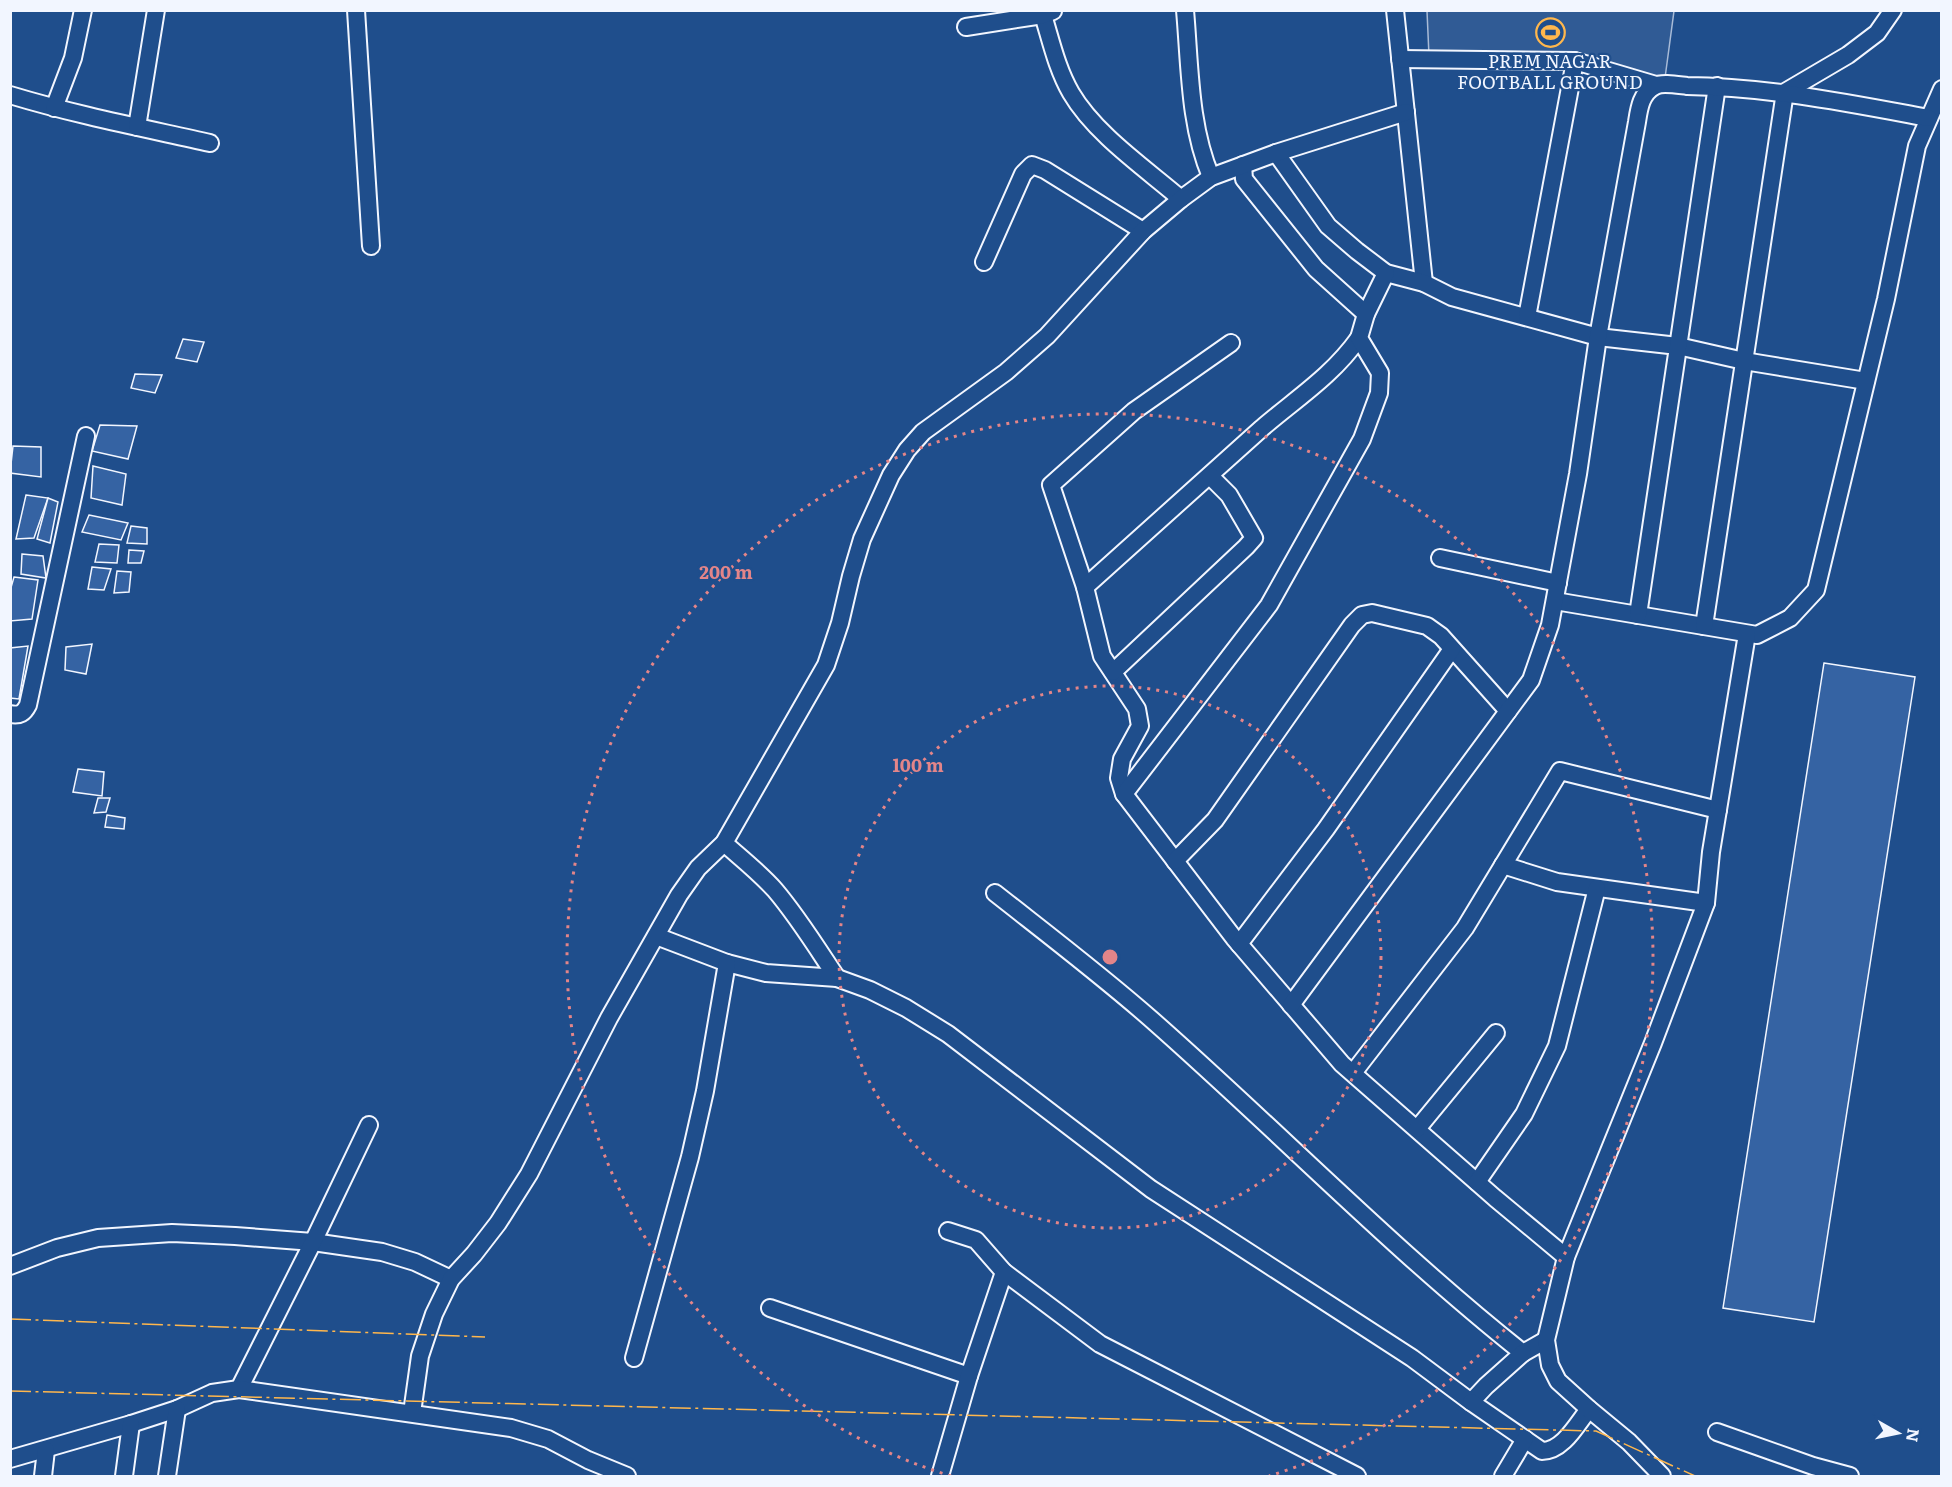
<svg xmlns="http://www.w3.org/2000/svg" width="1952" height="1487" font-family="Literata,serif">
  <rect width="100%" height="100%" fill="#1f4e8c"/>
  <path fill="#305b95" stroke="#a8bbd7" stroke-width="1.5" d="M1427 11H1674L1665 78 1429 56Z"/>
  <g fill="#3563a3" stroke="#f2f6ff" stroke-width="1.5">
    <path d="M183 339 204 342 197 362 176 358Z"/>
    <path d="M135 374 162 375 155 393 131 388Z"/>
    <path d="M100 425 137 426 128 459 92 451Z"/>
    <path d="M13 446 41 447V477L10 473Z"/>
    <path d="M93 466 126 474 122 505 91 498Z"/>
    <path d="M26 495 48 498 34 538 16 539Z"/>
    <path d="M48 498 58 502 50 543 37 539Z"/>
    <path d="M89 515 128 523 121 540 82 532Z"/>
    <path d="M131 526 147 528V544L127 543Z"/>
    <path d="M99 544 119 545 117 563 95 562Z"/>
    <path d="M129 550 144 551 141 563H128Z"/>
    <path d="M22 554 43 556 46 578 21 574Z"/>
    <path d="M92 567 111 569 104 590 88 589Z"/>
    <path d="M117 571 131 572 129 592 114 593Z"/>
    <path d="M14 577 38 580 32 619 10 621V591Z"/>
    <path d="M92 644 86 674 65 670 66 647Z"/>
    <path d="M28 646 19 699 10 698V648Z"/>
    <path d="M1824 663 1915 677 1814 1322 1723 1308Z"/>
    <path d="M78 769 104 772 102 796 73 792Z"/>
    <path d="M98 798H110L106 812 94 813Z"/>
    <path d="M107 815 125 818 124 829 105 827Z"/>
  </g>
  <g fill="none" stroke-linecap="round" stroke-linejoin="round">
    <defs>
      <g id="street">
        <path d="M356 10 371 246"/>
        <path d="M1185 10C1190 66 1189 125 1211 177"/>
        <path d="M1395 10 1424 283"/>
        <path d="M1043 15C1051 41 1057 69 1071 93 1095 134 1145 168 1181 199"/>
        <path d="M966 27 1043 15 1053 11"/>
        <path d="M1400 59 1575 61 1656 85"/>
        <path d="M10 95C76 115 143 128 210 143"/>
        <path d="M54 108 73 58 83 10"/>
        <path d="M137 127 156 10"/>
        <path d="M1276 153 1328 226 1357 251 1386 273 1424 283 1452 297 1598 337 1678 346 1744 361 1866 381"/>
        <path d="M1243 165 1244 179 1316 269 1366 314"/>
        <path d="M984 262 1023 174 1032 165 1045 170 1143 231"/>
        <path d="M1527 317 1575 61"/>
        <path d="M1231 343 1134 411 1051 485 1085 587 1102 656 1137 709 1140 726 1122 759 1119 778 1124 794 1234 938 1342 1064 1495 1198 1566 1257"/>
        <path d="M1440 558 1558 583"/>
        <path d="M1085 587C1144 534 1203 481 1262 428 1297 398 1332 376 1359 338"/>
        <path d="M1555 601 1757 635 1790 618 1816 590 1886 299 1917 146 1942 89"/>
        <path d="M1638 615 1717 86"/>
        <path d="M1704 626 1785 92 1848 55 1877 33 1893 10"/>
        <path d="M1113 672 1246 547 1254 538 1229 495 1210 476"/>
        <path d="M10 714C20 716 24 713 28 705L86 436"/>
        <path d="M1124 794 1269 605 1362 439 1379 393 1380 373 1359 338 1366 314 1386 273"/>
        <path d="M724 843C741 858 760 873 775 890 798 917 817 948 837 978"/>
        <path d="M1175 861 1215 820 1352 625 1362 615 1372 613 1427 626 1441 636 1508 711"/>
        <path d="M1503 865 1557 882 1706 903"/>
        <path d="M995 893C1047 934 1101 975 1151 1019 1276 1129 1392 1249 1523 1353L1546 1340"/>
        <path d="M656 936 727 963 766 973 837 978 870 990 906 1008 948 1034 1151 1189 1412 1358 1471 1402 1486 1386 1523 1353"/>
        <path d="M1239 944 1326 829 1452 649"/>
        <path d="M1291 1005 1531 680 1550 625 1578 474 1598 337 1637 122C1639 109 1641 93 1655 86 1662 82 1678 85 1687 86 1769 87 1848 103 1929 118"/>
        <path d="M1353 1073 1465 928 1560 771 1718 810"/>
        <path d="M1417 1129 1496 1033"/>
        <path d="M1477 1182 1524 1114 1557 1046 1597 888"/>
        <path d="M948 1231 976 1240 1004 1272 1100 1344 1357 1476"/>
        <path d="M10 1266 57 1248 98 1238 172 1233 235 1236 313 1242 382 1252 415 1262 451 1279"/>
        <path d="M770 1308 969 1376"/>
        <path d="M634 1358 690 1157 705 1091 727 963"/>
        <path d="M239 1389 313 1242 369 1125"/>
        <path d="M1471 1402 1542 1451C1563 1451 1577 1424 1589 1409"/>
        <path d="M412 1413 420 1356 434 1314 451 1279 474 1254 498 1223 529 1174 609 1018 679 895 698 868 724 843 826 665 840 623 851 576 862 539 891 475 907 450 923 432 1006 372 1047 336 1143 231 1181 199 1211 177 1276 153 1406 112"/>
        <path d="M1717 1432 1813 1466 1850 1476"/>
        <path d="M10 1459 131 1424 177 1409 212 1393 239 1389 511 1428 548 1439 588 1460 627 1476"/>
        <path d="M43 1476 46 1450"/>
        <path d="M124 1476 131 1424"/>
        <path d="M167 1476 177 1409"/>
        <path d="M940 1476 969 1376 1004 1272"/>
        <path d="M1503 1476 1525 1439"/>
        <path d="M1662 1476 1629 1442 1589 1409 1558 1381 1550 1365 1546 1340 1566 1257 1653 1043 1706 903 1711 852 1747 634"/>
      </g>
    </defs>
    <use href="#street" stroke="#f2f6ff" stroke-width="20"/>
    <use href="#street" stroke="#1f4e8c" stroke-width="16"/>
    <g stroke="#ffb74d" stroke-width="1.5" stroke-dasharray="21 4.5 3 4.5" stroke-linecap="butt">
      <path d="M10 1319 485 1337"/>
      <path d="M10 1391 1596 1431 1695 1476"/>
    </g>
  </g>
  <g fill="none" stroke="#e38589" stroke-width="3" stroke-dasharray="3 6">
    <circle cx="1110" cy="957" r="271"/>
    <path d="M951 1476A543 543 0 1 1 1269 1476"/>
  </g>
  <defs>
    <symbol id="stadium-ring" viewBox="-11 -11 22 22"><circle r="9.5" fill="#1f4e8c" stroke="#ffb74d" stroke-width="1.5"/><path d="M0-5a6.5 5 0 1 0 0 10a6.5 5 0 1 0 0-10ZM-3.5-1.8h7v3.6h-7Z" fill="#ffb74d"/></symbol>
  </defs>
  <g fill-rule="evenodd">
    <use href="#stadium-ring" x="1534" y="16" width="33" height="33"/>
  </g>
  <g text-anchor="middle" stroke-width="4.5" stroke-linejoin="round" paint-order="stroke">
    <g font-size="18" fill="#f2f6ff" stroke="#1f4e8c">
      <text x="1550" y="68">PREM NAGAR<tspan x="1550" dy="21">FOOTBALL GROUND</tspan></text>
    </g>
  </g>
  <circle cx="1110" cy="957" r="9" fill="#e38589" stroke="#1f4e8c" stroke-width="3"/>
  <g font-size="18" text-anchor="middle" font-weight="bold" fill="#e38589" stroke="#1f4e8c" stroke-width="4.5" stroke-linejoin="round" paint-order="stroke">
    <text x="726" y="579">200 m</text>
    <text x="918" y="772">100 m</text>
  </g>
  <rect width="1952" height="1487" fill="none" stroke="#f2f6ff" stroke-width="24"/>
  <g transform="translate(1898 1433) rotate(99)" stroke="#1f4e8c" stroke-width="4.5" paint-order="stroke">
  <path d="M0-4.5L10 22L0 15L-10 22Z" fill="#f2f6ff"/>
  <text y="-9" font-size="16" font-weight="bold" text-anchor="middle" fill="#f2f6ff">N</text>
  </g>
</svg>
